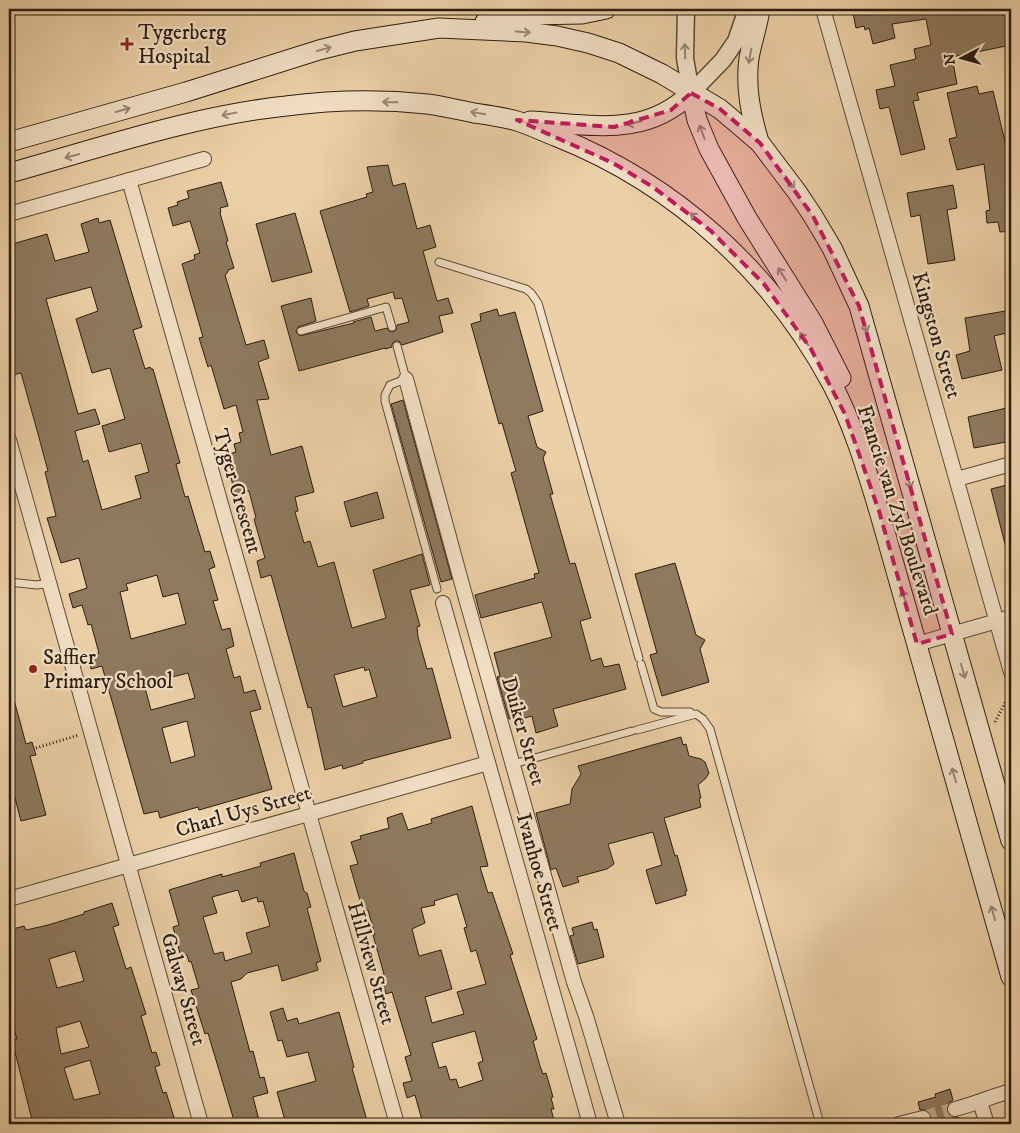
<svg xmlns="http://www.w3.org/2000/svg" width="1020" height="1133" font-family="'IM FELL DW Pica',serif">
  <rect width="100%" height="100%" fill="#ecd0a7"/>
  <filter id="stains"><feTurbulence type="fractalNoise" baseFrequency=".004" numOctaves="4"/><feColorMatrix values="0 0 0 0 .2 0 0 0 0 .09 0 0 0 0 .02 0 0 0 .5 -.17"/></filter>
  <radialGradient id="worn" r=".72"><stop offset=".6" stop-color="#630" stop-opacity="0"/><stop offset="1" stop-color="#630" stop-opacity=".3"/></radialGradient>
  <g fill="#8f7a5f" stroke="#2b1d10" fill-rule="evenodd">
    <path d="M856 9H1011V45L952 57 957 84 917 93 919 100 913 101 925 149 901 155 889 107 880 109 876 90 895 86 890 65 916 59 914 49 931 45 926 19 892 24 895 38 873 44 869 28 865 30 864 26 856 28 853 13 857 12Z"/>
    <path d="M977 86 979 94 993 91 1011 167V231L1000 232 998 222 987 223 986 211 990 210 984 164 957 170 949 139 957 137 947 93Z"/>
    <path d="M388 165 393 186 405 183 417 229 430 225 436 247 423 251 437 301 448 298 453 313 439 316 443 332 402 345 399 341H395L392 344V347L385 349V348L299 371 281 306 311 298 316 321 298 327 296 332 300 336 354 323 353 322 371 317 375 331 387 328 389 331 393 332 396 330 397 325 409 322 402 298 395 299 393 292 367 299 369 306 350 312 320 211 367 197 366 194 373 192 367 167Z"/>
    <path d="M221 182 228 206 220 208 221 212 220 213 228 241 226 242 234 268 228 270V272L225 275 246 345 264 340 269 358 258 362 269 399 257 400 271 455 302 446 314 492 295 497 298 511 295 512 304 543 310 541 318 567 334 562 352 628 386 618 373 570 422 554 430 585 410 590 420 626 417 627 418 637 427 669 432 668 451 738 363 761V763L343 769 342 765 325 770 311 707 308 708 271 575 261 578 257 561 265 558 254 519 256 518 249 491 235 493 225 455 236 452 234 444 241 442 239 433 243 432 236 405 224 409 211 365 208 367 199 338 203 337 182 264 195 259 194 255 200 253 190 221 173 226 168 208 178 205 177 202 189 198 187 191ZM364 667 365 671 369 669 377 697 343 707 334 675Z"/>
    <path d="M953 185 957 208 947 210 955 260 928 264 920 215 911 217 907 193Z"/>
    <path d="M295 213 312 272 272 282 256 224Z"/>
    <path d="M98 218 99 223 110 220 142 327 133 330 145 369 150 367 151 369H153L180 463 176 464 185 497 188 496 205 552 210 551 215 567 209 569 218 600 213 601 222 630 230 628 234 646 226 649 234 678 240 676 244 693 255 690 261 709 250 712 272 789 199 810 198 807 160 818 158 811 144 814 102 666 91 669 88 656 99 653 91 624 88 625 82 605 73 608 69 594 87 588 79 558 61 563 47 518 56 516 45 472 48 471 35 423 21 373 9 376V245L47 234 55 261 89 252 81 224ZM91 287 98 311 76 319 92 373 110 368 125 419 102 426 109 452 141 443 149 472 135 476 141 498 102 510 88 460 83 462 75 431 100 424 95 409 78 414 46 299ZM157 575 163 597 178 593 186 624 131 639 120 592 128 590 126 584ZM188 673 195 698 151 710 144 684ZM187 721 195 756 171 763 162 728Z"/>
    <path d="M497 309 499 316 515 312 543 411 528 416 537 447 546 452 543 458 553 494H550L570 564 575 563 591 618 580 621 591 661 601 658 604 667 619 664 626 689 553 709 558 726 536 733 532 716 518 720V717L509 719 497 677 500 676 494 653 552 637 542 602 481 618 475 595 535 578 534 574 539 573 511 473 516 471 502 423 499 424 471 324 481 321 480 314Z"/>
    <path d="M1011 310V332L994 336 1002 370 962 379 956 355 970 351 965 318Z"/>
    <path d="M403 400 452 579 441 582 391 404Z"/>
    <path d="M1011 407V433L1005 435 1006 442 974 448 968 417Z"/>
    <path d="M1011 484V552H1007L991 489Z"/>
    <path d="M377 492 384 518 351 527 344 502Z"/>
    <path d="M675 563 696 635 705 640 700 649 709 682 662 696 650 655 657 653 635 574Z"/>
    <path d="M9 696H13L26 744 32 742 36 755 30 756 46 815 21 821 9 775Z"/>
    <path d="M681 737 683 745 686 744 689 756 701 759 705 762 709 773 706 778 698 785 701 798 699 799 701 807 664 818 675 856 677 855 687 891 685 892 686 895 656 904 646 870 662 865 653 832 608 844 614 864 607 869 577 877 579 882 563 887 556 868 551 870 536 813 570 804 572 789 581 774 578 766Z"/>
    <path d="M472 806 488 866 480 867 488 893 492 892 513 954 510 955 537 1039 533 1041 540 1066 543 1074 546 1073 553 1097 551 1098 554 1109H551L555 1124H423L415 1095 407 1098 403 1083 412 1081 405 1057 411 1055 392 992 386 994 381 975 384 974 373 935H375L368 910 363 911 350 866 358 864 351 842 361 839 360 836 389 828 387 818 402 813 408 830 432 823 431 819ZM457 894 467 927 464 928 471 952 476 950 486 984 457 992 464 1014 432 1023 425 997 452 989 441 950 419 956 412 929 425 923 421 908 435 905 434 901ZM475 1031 483 1061 478 1063 483 1080 459 1088 456 1079 450 1080 446 1066 439 1068 432 1043Z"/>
    <path d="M294 853 304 891 306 893H307L311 907 307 908 321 961 316 963 318 970 282 981 278 965 247 973 241 979 231 982 250 1052 253 1051 260 1078 264 1077 268 1093 253 1097 260 1124H235L208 1033 205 1034 191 990 199 988 191 961 189 962 187 955 181 957 173 927 179 925 169 890 222 874V877L261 866 260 863ZM238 890 242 902 257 897 258 902 263 901 270 926 246 933 252 953 225 961 223 952 214 954 203 917 217 913 212 897Z"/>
    <path d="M112 903 119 925 113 927 126 969 131 967 146 1014 141 1016 152 1053 156 1052 160 1065 155 1067 163 1093 166 1092 176 1124H33L12 1040 17 1039 9 1012V930L24 926 26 930 48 925 84 914V912ZM75 951 84 981 57 988 49 959ZM80 1021 89 1047 61 1054 56 1028ZM90 1060 100 1094 74 1100 64 1068Z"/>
    <path d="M592 922 594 930 597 929 604 957 578 964 570 936 574 935 572 928Z"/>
    <path d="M283 1008 287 1021 297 1018 299 1024 339 1012 354 1067 352 1068 368 1124H335L334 1120 321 1124H286L277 1092 316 1081 308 1052 287 1057 282 1040 278 1041 270 1012Z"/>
    <path d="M950 1089 953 1100 948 1103 946 1111 949 1116 958 1117 960 1124H929L931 1120V1115L926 1110H920L918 1102 936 1097 935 1094Z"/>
  </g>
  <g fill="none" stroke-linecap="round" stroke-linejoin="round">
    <path stroke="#c5ac89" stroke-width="14" stroke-dasharray="14 7" stroke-linecap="butt" d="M923 1118 955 1109"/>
    <defs>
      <g id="service">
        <path d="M439 262 526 289 531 293 538 303 639 658"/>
        <path d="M301 331 386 307 392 327"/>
        <path d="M397 346 406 379 390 385 385 395V401L437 589"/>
        <path d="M9 582 37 585 49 583"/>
        <path d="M641 664 654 709 661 712H690"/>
        <path d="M637 730 696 714 703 719 710 729 820 1124"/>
        <path d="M513 764 632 731"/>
      </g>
      <g id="minor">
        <path d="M823 9 1011 672"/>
        <path d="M129 180 397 1124"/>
        <path d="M9 214 204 159"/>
        <path d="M406 379 463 588 574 982 586 1016 618 1124"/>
        <path d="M9 440 201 1124"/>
        <path d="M957 479 1011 464"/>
        <path d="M443 603 590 1124"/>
        <path d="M917 644 1011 617"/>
        <path d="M9 899 488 763"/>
        <path d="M980 1102 987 1124"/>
        <path d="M955 1109C975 1104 992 1096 1011 1091"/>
        <path d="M899 1124 923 1118"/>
      </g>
      <g id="tertiary">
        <path d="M686 9 685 58 691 93"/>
        <path d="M691 93 723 60 736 41 747 9"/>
      </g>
      <g id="secondary">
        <path d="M485 22 528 15 582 14 606 9"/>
        <path d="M691 93 697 120 709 149 747 218 813 323 841 378"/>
        <path d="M530 121C590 124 644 139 691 93"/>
        <path d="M9 142 186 92 319 50 355 41 439 28 526 32 557 36 588 43 619 53 662 74 720 109 739 125 760 143 797 192 813 216 832 248 859 306 1011 841"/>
        <path d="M759 142C751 115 745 87 749 58 752 41 758 25 760 9"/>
        <path d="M9 173C100 148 192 116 286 106 332 100 381 99 427 104 443 106 458 110 474 113 488 115 503 117 517 121 530 125 544 132 557 137 675 184 772 272 832 384 853 424 866 468 879 511L1011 977"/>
      </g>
    </defs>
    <use href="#service" stroke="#5b4a36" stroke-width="9"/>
    <use href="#minor" stroke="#5b4a36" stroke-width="16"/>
    <use href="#tertiary" stroke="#5b4a36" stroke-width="19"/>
    <use href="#secondary" stroke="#2b1d10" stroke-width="21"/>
    <g stroke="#2b1d10" stroke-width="3" stroke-dasharray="1 2.5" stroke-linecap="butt">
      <path d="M995 722 1005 703 1008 700"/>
      <path d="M36 748 79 735"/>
    </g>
    <use href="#service" stroke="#f3e0c6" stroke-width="7"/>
    <use href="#minor" stroke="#f3e0c6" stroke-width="14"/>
    <use href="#tertiary" stroke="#f3e0c6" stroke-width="16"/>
    <use href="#secondary" stroke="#f3e0c6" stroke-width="19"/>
  </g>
  <defs><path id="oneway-shaft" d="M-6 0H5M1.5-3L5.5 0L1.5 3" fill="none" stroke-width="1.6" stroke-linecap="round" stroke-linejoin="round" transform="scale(1.25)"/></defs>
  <g stroke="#998874">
    <use href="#oneway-shaft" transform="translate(523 32) rotate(4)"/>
    <use href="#oneway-shaft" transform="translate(324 49) rotate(-15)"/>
    <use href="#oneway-shaft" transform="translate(685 51) rotate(-92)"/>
    <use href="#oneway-shaft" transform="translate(750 56) rotate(100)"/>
    <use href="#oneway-shaft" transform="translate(390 102) rotate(-179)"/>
    <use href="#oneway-shaft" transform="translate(123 110) rotate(-16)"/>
    <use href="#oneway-shaft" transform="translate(478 113) rotate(-170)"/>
    <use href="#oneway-shaft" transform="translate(229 114) rotate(169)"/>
    <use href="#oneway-shaft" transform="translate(634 123) rotate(166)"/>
    <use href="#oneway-shaft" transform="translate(702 132) rotate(-111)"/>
    <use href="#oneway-shaft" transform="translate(72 156) rotate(164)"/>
    <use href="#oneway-shaft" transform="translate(790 182) rotate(53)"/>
    <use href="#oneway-shaft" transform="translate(696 218) rotate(-140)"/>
    <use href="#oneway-shaft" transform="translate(782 274) rotate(-122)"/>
    <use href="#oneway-shaft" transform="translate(865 325) rotate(73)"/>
    <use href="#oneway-shaft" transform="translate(804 339) rotate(-124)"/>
    <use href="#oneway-shaft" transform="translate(909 481) rotate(74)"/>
    <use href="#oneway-shaft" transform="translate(904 597) rotate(-106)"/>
    <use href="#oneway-shaft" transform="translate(963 671) rotate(74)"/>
    <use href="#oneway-shaft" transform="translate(954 775) rotate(-106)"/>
    <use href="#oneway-shaft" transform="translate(993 913) rotate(-106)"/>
  </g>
  <path fill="#c2185b" fill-opacity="0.2" stroke="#c2185b" stroke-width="4" stroke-dasharray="10 6" stroke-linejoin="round" d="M691 93 720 109 760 143 813 216 859 306 952 634 917 644 879 511 845 414 811 349 764 284 711 231 653 187 613 163 517 120 614 127 671 110Z"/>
  <g fill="#8f2418" stroke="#f3e0c6" stroke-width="2">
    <path d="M124.5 36.5h5v5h5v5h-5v5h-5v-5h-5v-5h5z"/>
    <circle cx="33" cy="669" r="5"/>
  </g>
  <g text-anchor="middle" stroke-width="4.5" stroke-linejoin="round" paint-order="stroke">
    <g font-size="21" fill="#2b1d10" stroke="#f3e0c6" text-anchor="start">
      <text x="138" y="39">Tygerberg<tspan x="138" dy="24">Hospital</tspan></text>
      <text x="43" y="664">Saffier<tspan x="43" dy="24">Primary School</tspan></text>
    </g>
    <g font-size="21" fill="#2b1d10" stroke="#f3e0c6">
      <text transform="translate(937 335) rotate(74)" y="7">Kingston Street</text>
      <text transform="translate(238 491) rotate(74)" y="7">Tyger Crescent</text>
      <text transform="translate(898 510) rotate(72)" y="7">Francie van Zyl Boulevard</text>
      <text transform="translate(524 731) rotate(74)" y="7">Duiker Street</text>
      <text transform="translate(243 811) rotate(-16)" y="7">Charl Uys Street</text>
      <text transform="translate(540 872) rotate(74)" y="7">Ivanhoe Street</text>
      <text transform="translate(372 963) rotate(74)" y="7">Hillview Street</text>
      <text transform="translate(184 989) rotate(74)" y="7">Galway Street</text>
    </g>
  </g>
  <rect width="1020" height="1133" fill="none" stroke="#ecd0a7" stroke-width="30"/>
  <rect x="10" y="10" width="1000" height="1113" fill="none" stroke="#2b1d10" stroke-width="2.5"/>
  <rect x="15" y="15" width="990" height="1103" fill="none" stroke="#2b1d10"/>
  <g transform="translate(962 58) rotate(264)" stroke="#f3e0c6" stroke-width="4" paint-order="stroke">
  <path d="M0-4L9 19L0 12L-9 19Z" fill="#2b1d10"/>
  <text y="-8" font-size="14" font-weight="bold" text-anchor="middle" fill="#2b1d10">N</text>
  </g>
  <rect width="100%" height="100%" filter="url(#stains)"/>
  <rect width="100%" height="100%" fill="url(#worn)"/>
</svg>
